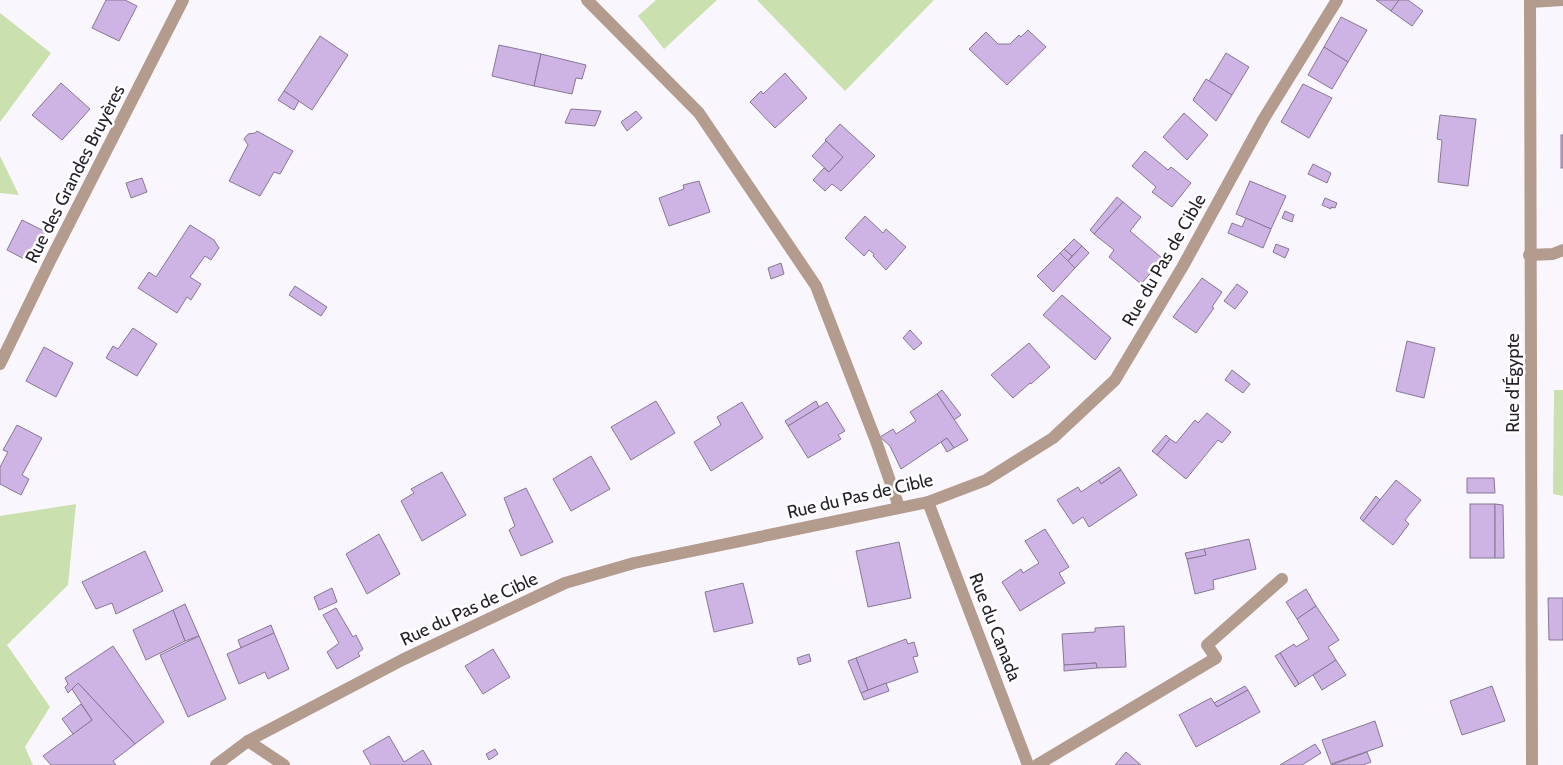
<svg xmlns="http://www.w3.org/2000/svg" width="1563" height="765" font-family="Cabin,sans-serif">
  <rect width="100%" height="100%" fill="#faf6fd"/>
  <g fill="#cbe0af">
    <path d="M656 0H717L664 49 638 16Z"/>
    <path d="M757 0H934L845 91Z"/>
    <path d="M0 13 51 53 0 122Z"/>
    <path d="M0 156 19 195 0 193Z"/>
    <path d="M1554 390H1563V496L1553 494Z"/>
    <path d="M76 504 68 585 7 645 50 707 25 747 33 765H0V516Z"/>
  </g>
  <g fill="#ceb3e5" stroke="#877895">
    <path d="M106 0H125L137 6 119 41 92 28Z"/>
    <path d="M1376 0H1399L1391 11Z"/>
    <path d="M1399 0H1408L1423 11 1412 26 1391 11Z"/>
    <path d="M1341 17 1367 30 1348 62 1324 47Z"/>
    <path d="M1028 30 1046 47 1007 85 969 49 986 32 998 44H1010L1019 35 1021 37Z"/>
    <path d="M320 36 348 55 312 110 284 91Z"/>
    <path d="M499 45 541 54 534 86 492 76Z"/>
    <path d="M1324 47 1348 62 1332 89 1308 75Z"/>
    <path d="M1226 53 1249 67 1232 95 1209 81Z"/>
    <path d="M541 54 586 65 582 79 576 78 572 94 534 86Z"/>
    <path d="M785 73 807 98 775 128 750 102 761 91 763 94Z"/>
    <path d="M1206 79 1232 95 1216 121 1193 100Z"/>
    <path d="M61 83 90 109 62 140 32 115Z"/>
    <path d="M1303 84 1332 98 1309 138 1281 122Z"/>
    <path d="M284 91 299 101 294 110 278 100Z"/>
    <path d="M571 109 601 111 595 126 565 123Z"/>
    <path d="M636 111 642 118 627 131 621 122Z"/>
    <path d="M1184 113 1208 135 1187 160 1163 137Z"/>
    <path d="M1440 115 1476 119 1468 186 1438 182 1442 140 1437 139Z"/>
    <path d="M840 124 875 156 841 191 832 184 825 191 813 180 824 168 829 172 843 157 825 140Z"/>
    <path d="M257 131 293 151 280 174 274 172 260 196 229 181 248 145 244 139 248 134 255 133Z"/>
    <rect x="1561" y="135" width="2" height="33"/>
    <path d="M826 141 843 157 829 172 812 156Z"/>
    <path d="M1145 151 1168 170 1171 167 1191 183 1172 207 1152 192 1156 187 1132 166Z"/>
    <path d="M1313 164 1331 173 1327 183 1308 174Z"/>
    <path d="M142 178 147 192 131 198 126 183Z"/>
    <path d="M699 181 710 212 669 226 659 198 684 189 683 185Z"/>
    <path d="M1250 181 1286 196 1271 229 1236 214Z"/>
    <path d="M1117 197 1123 202 1094 234 1090 230Z"/>
    <path d="M1325 198 1337 203 1335 208 1331 207V209L1322 205Z"/>
    <path d="M1123 202 1141 217 1130 231 1163 259 1141 284 1109 257 1114 250 1094 234Z"/>
    <path d="M1285 211 1294 215 1292 222 1282 218Z"/>
    <path d="M865 216 883 233 886 229 906 247 886 270 873 256 874 254 869 250 864 256 845 238Z"/>
    <path d="M1246 218 1271 229 1263 248 1228 233 1232 223 1242 227Z"/>
    <path d="M22 220 46 232 30 262 7 250Z"/>
    <path d="M190 225 214 240 219 248 211 260 205 256 190 277 201 284 191 300 187 297 177 313 138 288 149 272 156 277Z"/>
    <path d="M1074 239 1082 246 1072 256 1064 249Z"/>
    <path d="M1276 244 1289 249 1285 258 1273 252Z"/>
    <path d="M1082 246 1089 253 1075 268 1068 261Z"/>
    <path d="M1064 249 1072 256 1068 261 1060 253Z"/>
    <path d="M1060 253 1075 268 1053 292 1037 276Z"/>
    <path d="M781 263 784 274 771 279 768 268Z"/>
    <path d="M1202 278 1222 292 1212 307 1214 308 1196 333 1173 317Z"/>
    <path d="M1237 284 1248 292 1235 309 1224 301Z"/>
    <path d="M295 286 327 307 321 316 289 295Z"/>
    <path d="M1062 295 1111 338 1095 360 1043 315Z"/>
    <path d="M133 328 157 344 137 376 106 358 113 346 118 349Z"/>
    <path d="M910 330 922 343 914 350 903 338Z"/>
    <path d="M1407 341 1435 348 1424 398 1396 391Z"/>
    <path d="M1029 343 1050 367 1031 384 1030 383 1013 398 991 375Z"/>
    <path d="M44 347 73 363 56 397 26 381Z"/>
    <path d="M1232 370 1250 384 1243 393 1225 380Z"/>
    <path d="M942 390 961 415 954 420 937 394Z"/>
    <path d="M937 394 968 440 954 448 947 438 901 469 890 446 880 437 893 429 896 434 916 421 910 412Z"/>
    <path d="M656 401 675 433 631 460 611 427Z"/>
    <path d="M816 401 819 407 788 426 785 421Z"/>
    <path d="M742 402 763 438 711 471 694 442 721 425 717 417Z"/>
    <path d="M827 402 845 431 838 435 841 439 808 458 788 426Z"/>
    <path d="M1207 413 1231 432 1222 443 1218 440 1186 479 1157 455 1170 439 1176 443 1195 420 1198 423Z"/>
    <path d="M17 425 42 438 22 475 29 479 21 495 0 484V467L8 452 3 450Z"/>
    <path d="M1166 435 1170 439 1157 455 1152 451Z"/>
    <path d="M947 438 954 448 947 452 941 442Z"/>
    <path d="M591 456 610 489 571 511 553 479Z"/>
    <path d="M1119 467 1121 470 1101 484 1099 480Z"/>
    <path d="M1121 470 1137 495 1089 527 1083 517 1073 524 1057 500 1078 487 1081 492 1099 480 1101 484Z"/>
    <path d="M442 472 466 515 422 541 401 501 414 493 411 489Z"/>
    <path d="M1467 478H1494L1495 493H1467Z"/>
    <path d="M1396 480 1421 500 1405 520 1409 524 1393 545 1363 521Z"/>
    <path d="M526 488 553 542 521 556 509 530 515 526 504 498Z"/>
    <path d="M1376 496 1380 500 1363 521 1360 518Z"/>
    <rect x="1470" y="504" width="25" height="54"/>
    <path d="M1495 504 1503 505 1504 558H1495Z"/>
    <path d="M1045 529 1069 567 1059 573 1065 583 1020 611 1002 582 1021 569 1023 573 1039 563 1025 541Z"/>
    <path d="M379 534 400 574 367 594 346 554Z"/>
    <path d="M1249 539 1256 569 1213 580 1214 589 1195 594 1187 559 1206 555 1204 549Z"/>
    <path d="M899 542 911 598 868 607 856 551Z"/>
    <path d="M1204 549 1206 555 1187 559 1185 553Z"/>
    <path d="M145 551 163 591 116 614 112 603 96 609 82 582Z"/>
    <path d="M743 583 753 623 714 632 705 592Z"/>
    <path d="M332 588 337 602 319 610 314 597Z"/>
    <path d="M1306 589 1316 606 1297 619 1286 602Z"/>
    <path d="M1548 598H1563V640H1549Z"/>
    <path d="M185 604 199 636 185 641 173 610Z"/>
    <path d="M1316 606 1339 640 1328 647 1336 660 1299 684 1280 653 1294 644 1296 647 1309 639 1297 619Z"/>
    <path d="M336 608 353 637 356 635 363 649 358 653 360 656 337 669 327 652 339 643 323 615Z"/>
    <path d="M173 610 185 641 146 660 133 630Z"/>
    <path d="M271 625 274 633 241 648 238 640Z"/>
    <path d="M1124 626 1126 667 1097 668 1096 663 1064 665 1062 634 1095 632V628Z"/>
    <path d="M274 633 289 669 268 679 265 672 239 684 227 654Z"/>
    <path d="M199 636 226 699 188 717 160 655Z"/>
    <path d="M906 639 908 644 914 642 918 656 913 657 918 672 868 690 856 658Z"/>
    <path d="M113 646 164 722 135 744 78 683 68 693 65 687 68 684 65 678Z"/>
    <path d="M493 649 510 677 483 694 465 666Z"/>
    <path d="M1280 653 1299 684 1295 687 1275 656Z"/>
    <path d="M809 654 811 661 799 665 797 658Z"/>
    <path d="M856 658 868 690 861 693 848 661Z"/>
    <path d="M1336 660 1346 675 1322 690 1313 675Z"/>
    <path d="M1096 663 1097 668 1064 671V665Z"/>
    <path d="M78 683 135 744 113 761 116 765H51L43 756 92 720 72 689Z"/>
    <path d="M886 683 889 691 864 700 861 693Z"/>
    <path d="M1245 686 1248 690 1217 707 1214 703Z"/>
    <path d="M1492 686 1505 721 1462 735 1450 701Z"/>
    <path d="M1248 690 1260 712 1196 747 1179 715 1211 698 1217 707Z"/>
    <path d="M81 704 92 720 73 734 62 719Z"/>
    <path d="M1375 721 1383 746 1331 764 1322 740Z"/>
    <path d="M389 736 404 762 423 750 432 765H371L363 751Z"/>
    <path d="M1315 744 1321 753 1302 765H1280Z"/>
    <path d="M495 749 498 754 489 760 486 754Z"/>
    <path d="M1126 752 1141 765H1115Z"/>
    <path d="M1367 752 1371 762 1363 765H1331Z"/>
  </g>
  <g fill="none" stroke-linecap="round" stroke-linejoin="round">
    <g stroke="#b39b8d" stroke-width="12">
      <path d="M1530 2 1563 0"/>
      <path d="M1529 255 1553 254 1563 250"/>
      <path d="M248 741 284 765"/>
      <path d="M1037 765 1216 658 1207 645 1282 579"/>
    </g>
    <g stroke="#b39b8d" stroke-width="12">
      <path d="M587 0 699 113 816 286 876 441 899 507"/>
      <path d="M1530 0 1532 765"/>
      <path d="M0 364 50 261 183 0"/>
      <path d="M928 502 1028 765"/>
      <path d="M216 765 248 741 402 660 565 583 634 563 928 502 986 480 1053 438 1115 380 1183 266 1263 120 1337 0"/>
    </g>
  </g>
  <g text-anchor="middle" stroke-width="5" stroke-linejoin="round" paint-order="stroke">
    <g font-size="18" fill="#251f2a" stroke="#fff">
      <text transform="translate(75 174) rotate(-63)" y="6">Rue des Grandes Bruyères</text>
      <text transform="translate(1164 260) rotate(-60)" y="6">Rue du Pas de Cible</text>
      <text transform="translate(1513 383) rotate(-90)" y="6">Rue d'Égypte</text>
      <text transform="translate(860 496) rotate(-13)" y="6">Rue du Pas de Cible</text>
      <text transform="translate(469 609) rotate(-25)" y="6">Rue du Pas de Cible</text>
      <text transform="translate(995 627) rotate(69)" y="6">Rue du Canada</text>
    </g>
  </g>
</svg>
